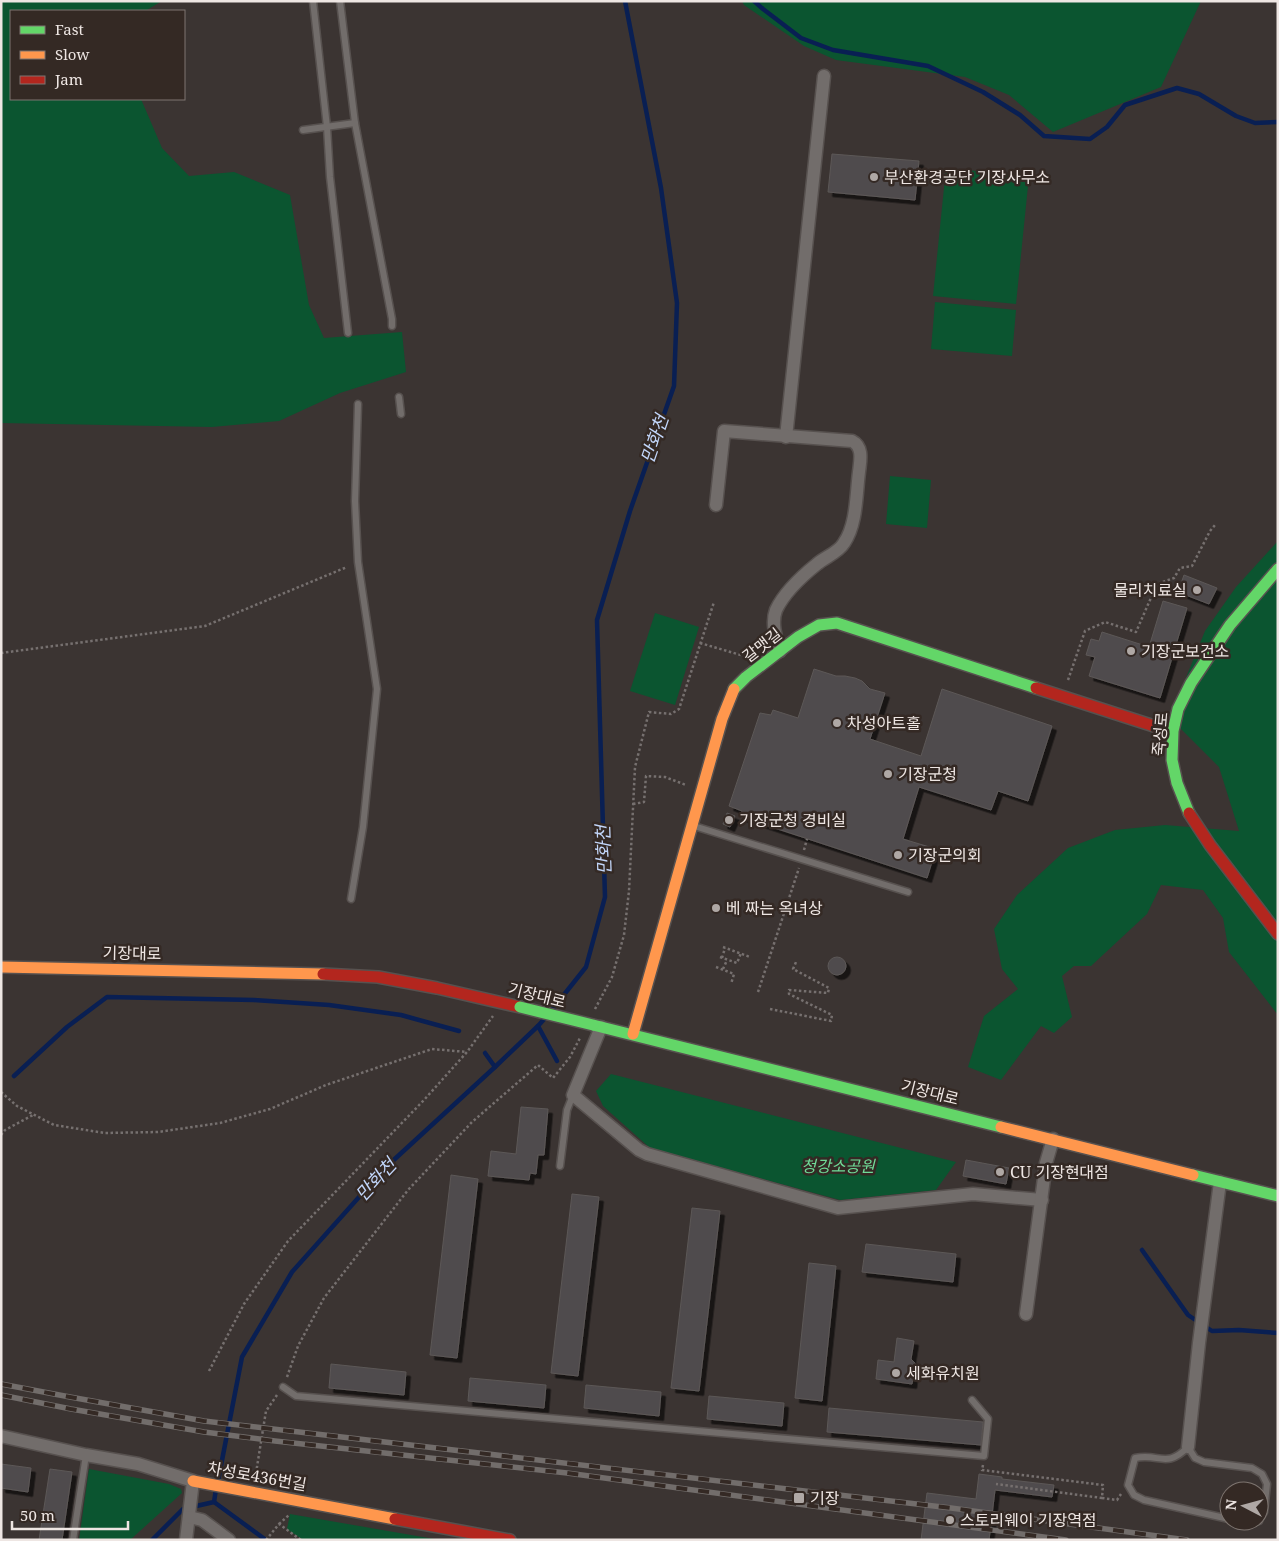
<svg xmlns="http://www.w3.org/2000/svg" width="1279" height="1541" font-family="'Noto Serif','Noto Sans KR',serif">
  <defs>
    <filter id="shadow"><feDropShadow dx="4.5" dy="4.5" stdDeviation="0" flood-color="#0009"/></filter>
  </defs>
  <rect width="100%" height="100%" fill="#3b3432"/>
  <g fill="#0b5530">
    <path d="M1 1H162L145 11H11V99H141L162 148 189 176 234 172 290 195 309 305 324 338 402 332 406 372 340 393 279 421 212 427 1 423Z"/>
    <path d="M742 1H1201L1161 87 1053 132 1009 95 965 77 836 60 804 46 744 5Z"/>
    <path d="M946 168 1029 176 1016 304 933 296Z"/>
    <path d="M935 302 1016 310 1012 356 931 349Z"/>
    <path d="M890 476 931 480 927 528 886 524Z"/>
    <path d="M1277 542 1278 1015 1229 952 1223 918 1203 890 1161 885 1147 914 1091 966H1074L1062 976 1072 1017 1054 1033 1041 1026 1001 1080 968 1067 984 1016 1018 989 1002 969 994 929 1017 895 1068 848 1115 830 1165 825 1239 831 1219 767 1172 720 1185 680 1205 631 1236 587Z"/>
    <path d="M655 613 699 627 675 705 630 691Z"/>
    <path d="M611 1074 956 1162 936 1190 840 1200 650 1148 603 1106 596 1091Z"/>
    <path d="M89 1469 169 1484 181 1489 182 1493 130 1540H79Z"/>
    <path d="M290 1514 440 1540H303L287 1529Z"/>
  </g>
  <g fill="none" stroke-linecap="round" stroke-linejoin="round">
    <g stroke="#091f53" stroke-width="4.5">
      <path d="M754 1 763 9 801 38 833 50 928 66 983 92 1020 115 1044 136 1090 139 1107 127 1125 105 1177 88 1199 94 1236 116 1255 123 1278 122"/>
      <path d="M551 1011 586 967 605 897 597 620 630 511 674 386 677 303 661 188 625 1"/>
      <path d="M538 1026 557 1061"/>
      <path d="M485 1053 495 1067"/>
      <path d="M14 1076 67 1027 107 997 254 1000 329 1005 401 1015 459 1031"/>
      <path d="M1142 1250 1188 1315 1212 1331 1239 1330 1278 1333"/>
      <path d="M218 1481 242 1357 292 1272 385 1168 495 1067 538 1026 546 1017"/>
      <path d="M214 1502 266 1540"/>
      <path d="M152 1540 183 1509 214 1502 216 1489"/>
    </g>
  </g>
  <g fill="#504b4d" stroke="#5c5857" filter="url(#shadow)">
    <path d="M832 154 919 161 915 200 828 192Z"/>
    <path d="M1184 575 1217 588 1209 604 1178 592Z"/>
    <path d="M1163 601 1187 608 1160 698 1089 676 1095 657 1086 655 1091 639 1099 641 1102 632 1149 647Z"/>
    <path d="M814 669 836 676H845L855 678 862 681 870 689 885 693 870 739 921 756 942 689 1052 726 1028 801 998 791 991 810 919 787 903 839 936 849 927 878 741 817 742 811 729 806 760 713 771 715 773 710 798 718Z"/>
    <path d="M727 813 735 816 730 827 723 824Z"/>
    <circle cx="837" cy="966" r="9"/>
    <path d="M521 1107 548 1109 544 1155H538L536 1174 530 1173 529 1180 488 1176 491 1151 516 1154Z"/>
    <path d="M966 1160 1009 1168 1006 1184 963 1176Z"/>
    <path d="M451 1175 478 1179 457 1358 430 1355Z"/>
    <path d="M572 1194 599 1197 578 1376 551 1373Z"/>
    <path d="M692 1208 720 1211 699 1391 671 1388Z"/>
    <path d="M866 1244 956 1254 953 1282 862 1272Z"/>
    <path d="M809 1263 836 1266 822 1401 795 1398Z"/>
    <path d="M897 1338 914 1341 911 1359 915 1363 912 1384 876 1379 878 1360 894 1362Z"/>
    <path d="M331 1364 406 1372 404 1395 329 1388Z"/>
    <path d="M470 1378 546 1385 544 1408 468 1401Z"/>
    <path d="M586 1385 661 1392 659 1416 584 1408Z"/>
    <path d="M709 1396 784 1403 782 1426 707 1419Z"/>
    <path d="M829 1408 983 1422 981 1445 827 1432Z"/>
    <path d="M1 1464 31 1468 28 1492 1 1488Z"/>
    <path d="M50 1469 72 1472 62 1540H39Z"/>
    <path d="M979 1474 1002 1477V1479L1054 1485 1052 1497 995 1490 989 1540H921L927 1493 976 1499Z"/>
  </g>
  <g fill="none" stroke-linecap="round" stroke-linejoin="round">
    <defs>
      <g id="lane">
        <path d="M313 1 327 127 330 177 348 333"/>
        <path d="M340 1 355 123 392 319V326"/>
        <path d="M303 130 355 123"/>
        <path d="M399 397 401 414"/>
        <path d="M694 826 908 892"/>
        <path d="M351 899 363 827 377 689 358 562 355 501 358 404"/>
        <path d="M560 1166 567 1110 573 1095"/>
        <path d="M283 1387 296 1396 984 1456 988 1419 972 1400"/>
        <path d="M1229 1519 1144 1500 1134 1495 1128 1485 1135 1458C1160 1453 1166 1469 1188 1447L1195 1458 1204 1462 1252 1468 1262 1474 1267 1484 1264 1512 1259 1520"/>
        <path d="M1238 1521 1245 1522 1259 1521"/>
        <path d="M73 1540 86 1455"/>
      </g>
      <g id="street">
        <path d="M786 437 824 76"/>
        <path d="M716 505 724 431 852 441C864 447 860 462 859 472 856 495 857 524 844 543 838 553 825 557 817 564 802 576 784 593 776 610 771 623 776 638 780 651"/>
        <path d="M601 1027 573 1095 639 1150 647 1154 838 1208 973 1194 1042 1200"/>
        <path d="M1026 1314 1046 1163 1053 1139"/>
        <path d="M1 1436 86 1455 138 1464 193 1481 186 1540"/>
        <path d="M1188 1447 1199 1343 1220 1182"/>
        <path d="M189 1517 202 1520 229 1540"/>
      </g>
      <g id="fast">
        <path d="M734 689 746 677 798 637 819 625 837 623 1036 688"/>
        <path d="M1189 813 1177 783 1172 760 1173 731 1178 709 1191 683 1230 625 1278 569"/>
        <path d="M593 1025 1001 1127"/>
        <path d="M1193 1175 1278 1196"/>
      </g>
      <g id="slow">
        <path d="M1 967 323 974"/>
        <path d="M633 1034 722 719 734 689"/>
        <path d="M1001 1127 1193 1175"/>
        <path d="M193 1481 395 1519"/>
      </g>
      <g id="jam">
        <path d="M1036 688 1154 726"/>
        <path d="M1189 813 1210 845 1278 934"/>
        <path d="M323 974 378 977 437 988 520 1007"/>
        <path d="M395 1519 510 1540"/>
      </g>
    </defs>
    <use href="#lane" stroke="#57514f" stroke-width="9"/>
    <use href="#street" stroke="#57514f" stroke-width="15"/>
    <use href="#fast" stroke="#57514f" stroke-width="14"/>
    <use href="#slow" stroke="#57514f" stroke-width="14"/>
    <use href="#jam" stroke="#57514f" stroke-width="14"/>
    <g stroke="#76706f" stroke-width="2.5" stroke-dasharray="2.5 2.5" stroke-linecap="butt">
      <path d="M700 643 744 656 746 658"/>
      <path d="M1 653 205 626 347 567"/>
      <path d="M1068 680 1085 631 1105 622 1136 632 1157 584 1174 578 1180 568 1192 566 1210 531 1215 525"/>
      <path d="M633 804 644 802 646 776 665 777 686 785"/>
      <path d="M804 850 807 839"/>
      <path d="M723 947 750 957"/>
      <path d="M720 957 737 963 741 953"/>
      <path d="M722 958 725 948"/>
      <path d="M716 967 734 974 731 984"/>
      <path d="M723 969 727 960"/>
      <path d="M758 992 799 868"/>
      <path d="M595 1009 612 977 624 935 629 891 635 767 649 712 671 714 679 709 714 602"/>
      <path d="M770 1009 831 1021 832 1015 789 994V990L828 993 829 988 793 969 796 962"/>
      <path d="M1 1092 17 1106 54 1125 105 1133 158 1132 220 1123 270 1109 326 1085 432 1049 467 1052"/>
      <path d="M1 1135 5 1130 33 1115"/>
      <path d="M209 1371 244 1304 288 1241 424 1100 467 1052 493 1016"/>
      <path d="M287 1377 298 1346 324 1298 408 1190 472 1122 538 1065 553 1078 570 1057 580 1038"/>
      <path d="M277 1395 266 1411 256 1473 298 1481 299 1484"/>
      <path d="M983 1465 982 1470 1103 1485 1102 1498 996 1484"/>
      <path d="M1102 1498 1117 1500 1121 1494"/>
      <path d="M279 1524 289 1515"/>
      <path d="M266 1540 279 1524 301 1540"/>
    </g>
    <use href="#lane" stroke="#726d6b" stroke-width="6"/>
    <use href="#street" stroke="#726d6b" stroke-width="12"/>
    <use href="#fast" stroke="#63d668" stroke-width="11"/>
    <use href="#slow" stroke="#ff974d" stroke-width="11"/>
    <use href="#jam" stroke="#b3261e" stroke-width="11"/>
    <defs>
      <g id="rail">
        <path d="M1 1384 70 1397 204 1421 951 1508 1187 1540"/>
        <path d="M1 1395 71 1409 204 1432 275 1441 567 1473 1066 1540"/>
      </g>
    </defs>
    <use href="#rail" stroke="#726d6b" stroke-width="5.5"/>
    <use href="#rail" stroke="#342924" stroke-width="4" stroke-dasharray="11" stroke-linecap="butt"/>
    <defs>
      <path id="fast-bridge" d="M520 1007 593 1025"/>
    </defs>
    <use href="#fast-bridge" stroke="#57514f" stroke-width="14" stroke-linecap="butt"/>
    <use href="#fast-bridge" stroke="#63d668" stroke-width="11"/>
  </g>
  <g fill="#afa8a5" stroke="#342924" stroke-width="2">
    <circle cx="874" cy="177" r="5"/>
    <circle cx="1197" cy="590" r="5"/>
    <circle cx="1131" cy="651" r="5"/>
    <circle cx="837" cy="723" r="5"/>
    <circle cx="888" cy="774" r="5"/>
    <circle cx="729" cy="820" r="5"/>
    <circle cx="898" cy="855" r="5"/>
    <circle cx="716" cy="908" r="5"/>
    <circle cx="1000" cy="1172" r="5"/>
    <circle cx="896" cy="1373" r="5"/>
    <rect x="793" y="1492" width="12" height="12" rx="2.5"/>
    <circle cx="950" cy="1520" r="5"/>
  </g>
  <g text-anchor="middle" stroke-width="5" stroke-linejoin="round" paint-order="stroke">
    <g font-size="16" fill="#eee6e3" stroke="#342924" text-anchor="start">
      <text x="884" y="183">부산환경공단 기장사무소</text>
      <text x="1187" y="596" text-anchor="end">물리치료실</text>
      <text x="1141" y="657">기장군보건소</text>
      <text x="847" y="729">차성아트홀</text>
      <text x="898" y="780">기장군청</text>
      <text x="739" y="826">기장군청 경비실</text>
      <text x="908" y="861">기장군의회</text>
      <text x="726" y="914">베 짜는 옥녀상</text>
      <text x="1010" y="1178">CU 기장현대점</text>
      <text x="906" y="1379">세화유치원</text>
      <text x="810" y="1504">기장</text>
      <text x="960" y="1526">스토리웨이 기장역점</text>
    </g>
    <g font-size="16" fill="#eee6e3" stroke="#342924">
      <text transform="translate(762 645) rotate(-38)" y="6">갈맷길</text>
      <text transform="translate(1160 734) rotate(-85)" y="6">죽성로</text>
      <text transform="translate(132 953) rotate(1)" y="6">기장대로</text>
      <text transform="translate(537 995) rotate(14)" y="6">기장대로</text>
      <text transform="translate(930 1092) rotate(14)" y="6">기장대로</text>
      <text transform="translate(257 1476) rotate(10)" y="6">차성로436번길</text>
    </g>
    <g font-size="16" font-style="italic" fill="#70db98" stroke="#342924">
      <text x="838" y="1172">청강소공원</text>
    </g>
    <g font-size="18" font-style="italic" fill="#c2d6fa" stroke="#342924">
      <text transform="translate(655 439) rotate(-71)" y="6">만화천</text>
      <text transform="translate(604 850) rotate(-92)" y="6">만화천</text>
      <text transform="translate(376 1180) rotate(-47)" y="6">만화천</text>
    </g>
  </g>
  <rect width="1279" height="1541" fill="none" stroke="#eee6e3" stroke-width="5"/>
  <rect x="10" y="10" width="175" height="90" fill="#342924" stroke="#7e7570"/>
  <rect x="20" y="26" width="25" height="8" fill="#63d668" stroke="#7e7570"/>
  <text x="55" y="35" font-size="15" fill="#eee6e3">Fast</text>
  <rect x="20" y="51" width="25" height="8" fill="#ff974d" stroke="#7e7570"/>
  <text x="55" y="60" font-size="15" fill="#eee6e3">Slow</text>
  <rect x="20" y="76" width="25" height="8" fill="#b3261e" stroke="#7e7570"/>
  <text x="55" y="85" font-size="15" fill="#eee6e3">Jam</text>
  <g transform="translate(1244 1506) rotate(276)"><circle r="24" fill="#342924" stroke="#7e7570"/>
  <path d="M0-4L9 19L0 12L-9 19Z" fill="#afa8a5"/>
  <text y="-8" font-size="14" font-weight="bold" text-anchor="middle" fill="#eee6e3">N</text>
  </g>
  <path d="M12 1521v8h116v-8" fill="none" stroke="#eee6e3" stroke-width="2.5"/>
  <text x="20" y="1521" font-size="15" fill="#eee6e3" stroke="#342924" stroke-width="4" paint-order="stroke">50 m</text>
</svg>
